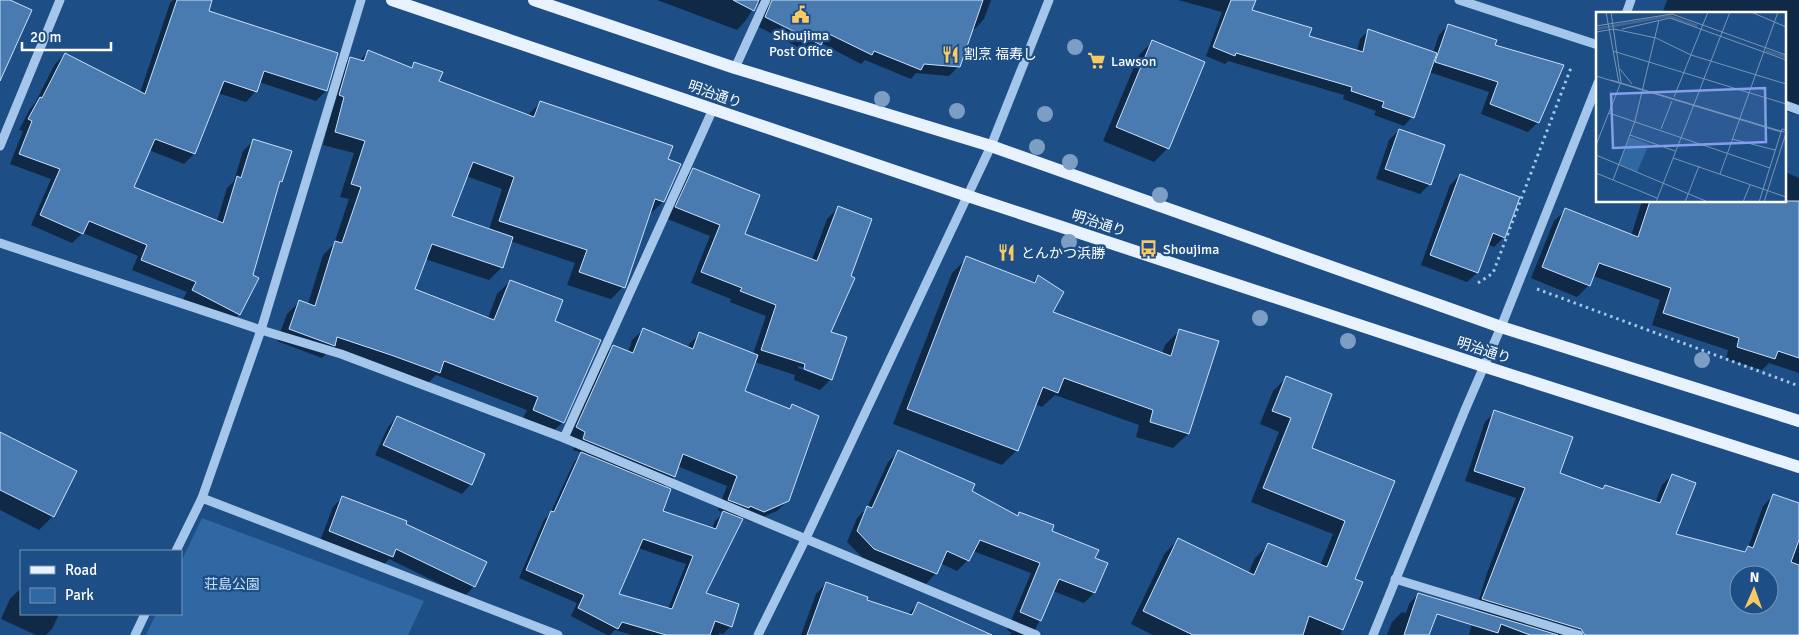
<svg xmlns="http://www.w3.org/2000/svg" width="1799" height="635" font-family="Signika,'Noto Sans JP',sans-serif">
  <rect width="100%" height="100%" fill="#1d4e85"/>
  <path fill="#3068a3" d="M202 518 424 601 408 635H146L156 614H181V562Z"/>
  <g fill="#0007" fill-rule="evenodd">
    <path d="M173 0H202L207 12 326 91 316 101 259 82 256 91 246 102 218 93 194 154 184 164 149 150 133 188 217 221 227 188 234 181 243 151 254 140 281 181 279 183 251 275 258 279 239 314 229 325 182 301 187 292 132 270 138 256 83 233 72 243 31 225 51 179 10 164 23 131 19 130 30 109 35 103 55 64 65 54 140 93 170 3Z"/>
    <path d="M657 0H991L984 19 975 29 972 28 959 66 949 76 916 73 911 79 865 60 861 64 821 43 811 54 757 26 763 10 758 3H757L746 20 737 30Z"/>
    <path d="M1178 0H1255L1251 11 1308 37 1357 51 1360 39 1368 31 1433 53 1439 35 1448 25 1494 46 1538 122 1528 132 1481 114 1489 92 1429 72 1412 117 1404 126 1374 115 1376 111 1343 99 1344 95 1228 61 1225 64 1206 56 1222 12Z"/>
    <path d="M1667 0H1799V115L1785 111V14H1662Z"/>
    <path d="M1152 42 1168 148 1154 162 1103 141 1139 55Z"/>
    <path d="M368 52 410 68 415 63 438 82 527 116 540 103 680 164 663 202 650 214H648L623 287 611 299 567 285 575 263 510 241 502 267 489 280 425 259 413 290 488 318 497 294 510 281 553 321 563 422 550 434 521 422 527 410 436 375 426 385 329 351 322 358 277 341 287 314 300 301 308 304 323 255 334 244 349 199 340 197 354 153 323 145 332 110 338 71 351 58 359 61ZM466 176 502 189 489 230 450 217Z"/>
    <path d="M1399 130 1430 184 1420 194 1376 179 1389 140Z"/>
    <path d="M693 170 743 235 812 260 827 219 838 208 830 333 831 379 820 390 794 380 795 375 755 362 744 392 788 409 792 406 788 500 777 511 752 522 739 516 737 518 704 594 731 626 723 634 719 633V635H632L615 630 610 635H607L571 616 577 603 519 578 544 520 550 514 574 462 582 453 573 450 576 442 566 438 603 357 613 346 628 352 632 340 643 330 688 348 689 344 700 334 753 354 766 316 730 302 731 299 691 283 710 236 665 218 682 181ZM798 366 827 376V379L798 368ZM677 466 727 486 718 510 724 513 715 521 712 529 662 512 663 487 674 477ZM638 548 686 564 668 609 617 594Z"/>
    <path d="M1785 172 1799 178V373L1769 363 1762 370 1726 359 1728 350 1652 325 1660 300 1593 276 1589 285 1577 297 1531 278 1554 221 1566 210 1631 236 1642 201H1785Z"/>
    <path d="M1460 175 1504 237 1494 247 1487 244 1477 273 1467 282 1421 265 1450 185Z"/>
    <path d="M967 258 1032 283 1038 276 1052 313 1162 354 1165 345 1180 330 1217 342 1188 434 1173 448 1136 437 1139 425 1055 395 1042 407 1035 404 1017 450 1002 465 893 424 952 273Z"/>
    <path d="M1286 378 1310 449 1393 481 1354 580 1362 583 1340 635H1153L1131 624 1165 553 1178 540 1248 574 1255 558 1268 545 1320 566 1333 534 1251 502 1279 432 1260 424 1273 391Z"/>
    <path d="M1495 412 1559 474 1602 490 1605 486 1655 503 1662 485 1672 475 1674 535 1742 553 1748 548 1763 506 1773 496 1799 505V635H1469L1472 623 1483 612 1476 610 1487 573 1516 498 1465 481 1485 422ZM1739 575H1769V605H1739Z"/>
    <path d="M397 417 471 484 462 494 375 455 388 427Z"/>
    <path d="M0 435 53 516 39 530 0 510Z"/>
    <path d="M898 452 1016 517 1020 513 1093 558 1106 563 1094 593 1084 603 1053 591 1036 628 1030 635H1009L1012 633 1007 630 1031 573 973 551 968 560 957 571 940 563 936 573 926 584 864 559 847 542 857 518 867 508 888 462Z"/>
    <path d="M343 497 405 525 474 586 465 596 389 559 383 566 320 541 333 507Z"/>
    <path d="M826 583 865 600 908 614 919 603 975 635H801L816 594Z"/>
    <path d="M20 589 21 590V614H59L52 629 46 635H36L1 619 10 599Z"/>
    <path d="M1418 594 1427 635H1387L1392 622 1402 612 1406 613 1409 604Z"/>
  </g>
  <g fill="#4a7bb0" stroke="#c9e0f8" fill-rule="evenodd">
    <path d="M0 0H10L32 10 0 81Z"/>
    <path d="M177 0H212L209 11 338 53 327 91 264 71 257 92 224 81 195 154 155 139 134 187 223 223 237 176 241 178 253 139 292 151 282 182 280 181 253 275 259 278 240 315 192 290 196 282 141 260 147 245 89 221 83 234 40 215 60 169 19 154 32 121 28 119 40 97 42 98 65 53 145 94Z"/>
    <path d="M733 0H759L754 11Z"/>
    <path d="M772 0H983L960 67 924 64 921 70 874 51 872 55 827 33 821 45 765 17Z"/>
    <path d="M1231 0H1256L1252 10 1312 28 1309 36 1363 52 1368 29 1437 53 1414 118 1382 107 1384 102 1351 91 1352 87 1236 53 1235 56 1213 47Z"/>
    <path d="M1448 24 1497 40 1495 45 1564 65 1539 123 1490 104 1498 82 1435 62Z"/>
    <path d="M1152 40 1205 62 1169 149 1116 127Z"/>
    <path d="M368 50 412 68 414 62 443 72 439 81 534 117 540 101 673 146 668 159 681 164 664 202 655 199 625 288 579 272 587 250 499 221 514 177 473 162 452 216 513 237 503 268 432 244 415 289 494 320 510 280 563 300 555 321 601 340 564 423 533 410 538 397 444 361 440 373 391 355 337 337 335 346 289 329 299 300 315 306 335 241 342 243 361 187 351 184 365 141 335 132 344 97 339 95 350 57 364 61Z"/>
    <path d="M1399 129 1445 145 1431 185 1385 169Z"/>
    <path d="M693 168 760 195 745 234 817 261 838 206 872 219 851 276 855 278 831 332 847 337 832 380 804 369 805 364 761 350 776 305 740 291 742 288 701 272 720 225 675 207Z"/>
    <path d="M1460 174 1520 197 1505 238 1493 233 1478 273 1430 255Z"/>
    <path d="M1650 201H1799V358L1778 351 1775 359 1737 347 1739 338 1663 313 1671 288 1599 263 1590 286 1542 267 1565 208 1638 237Z"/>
    <path d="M966 256 1035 283 1038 275 1064 292 1053 312 1171 356 1179 329 1219 341 1189 434 1150 422 1153 410 1064 378 1058 393 1043 387 1018 451 907 409Z"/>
    <path d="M643 328 693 349 699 332 758 355 745 391 790 409 792 404 819 416 789 501 764 512 750 506 749 508 728 500 737 476 683 454 675 477 583 439 585 432 576 427 613 345 633 353Z"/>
    <path d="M1286 376 1332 394 1312 448 1395 481 1355 579 1363 582 1343 630 1309 616 1303 635H1193L1143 611 1178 538 1254 575 1268 543 1327 567 1345 521 1263 488 1291 418 1272 411Z"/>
    <path d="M1494 410 1573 437 1560 473 1603 489 1605 485 1660 503 1672 474 1696 483 1676 534 1745 552 1748 546 1753 548 1773 494 1799 503V540L1791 562 1799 565V635H1585L1581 629 1482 599 1525 488 1474 471ZM1739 575H1769V605H1739Z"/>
    <path d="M397 416 485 454 472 485 383 445Z"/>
    <path d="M0 432 77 471 54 517 0 490Z"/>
    <path d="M898 450 975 484 972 491 1018 516 1019 512 1054 525 1052 531 1099 550 1095 558 1108 563 1095 593 1059 579 1041 621 1020 612 1040 563 980 540 969 561 947 551 937 574 874 549 857 531 867 506 872 508Z"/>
    <path d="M581 452 671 489 663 511 716 529 723 511 743 519 706 593 739 604 732 627 715 621 710 635H666L622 622 618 629 578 608 584 595 526 570 551 511 554 512ZM643 539 693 556 672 609 619 594Z"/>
    <path d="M342 496 407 521 406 524 487 562 475 587 396 549 393 557 329 531Z"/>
    <path d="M826 582 868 597 867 600 912 615 918 602 992 635H807Z"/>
    <path d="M1418 593 1558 635H1530L1501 624 1498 633 1437 614 1429 635H1404Z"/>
  </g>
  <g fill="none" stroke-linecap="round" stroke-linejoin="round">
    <g stroke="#a4c6ea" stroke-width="3" stroke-dasharray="2.5 4" stroke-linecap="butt">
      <path d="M1478 283 1493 273 1572 65"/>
      <path d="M1537 289 1799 386"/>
    </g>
    <g stroke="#a4c6ea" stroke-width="9">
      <path d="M1459 0 1598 45"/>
      <path d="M1626 14 1631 0"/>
      <path d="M735 68 766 0"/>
      <path d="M1785 105 1799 110"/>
      <path d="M0 146 60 0"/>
      <path d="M0 243 261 330 341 354 564 438 1036 635"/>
      <path d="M564 438 713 109"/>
      <path d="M202 498 558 635"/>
      <path d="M176 551 202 498 261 330 361 0"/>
      <path d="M1395 579 1579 635"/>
      <path d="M135 635 145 614"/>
      <path d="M758 635 806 538 991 146 1049 0"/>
      <path d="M1373 635 1465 410 1501 327 1598 83"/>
    </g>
    <g stroke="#e8f2fe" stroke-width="12">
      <path d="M392 0 968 196 1483 366 1799 467"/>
      <path d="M534 0 735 68 991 146 1501 327 1799 421"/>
    </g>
  </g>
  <g fill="#7c9ec4">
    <circle cx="1075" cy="47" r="8"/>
    <circle cx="882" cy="99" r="8"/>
    <circle cx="957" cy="111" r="8"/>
    <circle cx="1045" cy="114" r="8"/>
    <circle cx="1037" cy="147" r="8"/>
    <circle cx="1070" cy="162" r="8"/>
    <circle cx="1160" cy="195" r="8"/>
    <circle cx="1069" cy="242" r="8"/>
    <circle cx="1260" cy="318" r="8"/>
    <circle cx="1348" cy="341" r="8"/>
    <circle cx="1702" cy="360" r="8"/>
  </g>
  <defs>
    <symbol id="civic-bare" viewBox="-9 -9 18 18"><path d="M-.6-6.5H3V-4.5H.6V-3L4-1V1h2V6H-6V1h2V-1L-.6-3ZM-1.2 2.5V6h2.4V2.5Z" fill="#fac962" stroke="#1d4e85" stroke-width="2.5" paint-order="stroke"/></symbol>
    <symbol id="restaurant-bare" viewBox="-9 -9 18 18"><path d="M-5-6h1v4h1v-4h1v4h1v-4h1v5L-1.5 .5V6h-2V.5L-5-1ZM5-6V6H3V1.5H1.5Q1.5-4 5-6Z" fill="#fac962" stroke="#1d4e85" stroke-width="2.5" paint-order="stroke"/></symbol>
    <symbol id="supermarket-bare" viewBox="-9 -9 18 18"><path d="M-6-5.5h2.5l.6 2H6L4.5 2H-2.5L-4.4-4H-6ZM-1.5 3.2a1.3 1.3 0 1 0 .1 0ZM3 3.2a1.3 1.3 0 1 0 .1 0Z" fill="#fac962" stroke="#1d4e85" stroke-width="2.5" paint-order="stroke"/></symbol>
    <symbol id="bus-bare" viewBox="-9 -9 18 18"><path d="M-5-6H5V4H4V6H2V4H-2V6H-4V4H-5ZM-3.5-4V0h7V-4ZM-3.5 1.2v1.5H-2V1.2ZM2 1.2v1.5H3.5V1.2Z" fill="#fac962" stroke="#1d4e85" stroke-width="2.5" paint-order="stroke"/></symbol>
  </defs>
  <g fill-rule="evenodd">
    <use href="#civic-bare" x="788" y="2" width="25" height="25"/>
    <use href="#restaurant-bare" x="938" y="42" width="25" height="25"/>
    <use href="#supermarket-bare" x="1084" y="48" width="25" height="25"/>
    <use href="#bus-bare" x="1136" y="236" width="25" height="25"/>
    <use href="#restaurant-bare" x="994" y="240" width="25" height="25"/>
  </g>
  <g text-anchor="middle" stroke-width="4.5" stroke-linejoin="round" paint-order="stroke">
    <g font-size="14" fill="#fff" stroke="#1d4e85" text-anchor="start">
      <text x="801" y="40" text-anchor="middle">Shoujima<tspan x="801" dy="16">Post Office</tspan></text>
      <text x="964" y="59">割烹 福寿し</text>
      <text x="1111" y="66">Lawson</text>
      <text x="1163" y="254">Shoujima</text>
      <text x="1021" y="258">とんかつ浜勝</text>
    </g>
    <g font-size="14" fill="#fff" stroke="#1d4e85">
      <text transform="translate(715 94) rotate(19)" y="5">明治通り</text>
      <text transform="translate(1099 223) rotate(18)" y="5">明治通り</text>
      <text transform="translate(1484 350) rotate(18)" y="5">明治通り</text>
    </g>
    <g font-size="14" fill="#c9e0f8" stroke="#1d4e85">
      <text x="232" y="589">荘島公園</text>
    </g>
  </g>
  <g transform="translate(1596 12)">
    <rect width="190" height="190" fill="#1d4e85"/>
    <path d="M34 125 53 132 41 160 22 152Z" fill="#3068a3"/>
    <path fill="none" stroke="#42668e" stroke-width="2.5" d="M0 17 73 4 101 14M170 39 190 45"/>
    <path fill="none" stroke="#7795b6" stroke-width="1" d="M10 0 23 71M155 0 190 15M0 14 76 2 190 43M26 17 74 6 190 48M0 20 18 17 60 26 95 43 190 72M17 39 190 92M24 57 36 72M0 64 185 120M15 68 188 120M78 85 112 0M13 101 174 156M65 117 76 89M34 123 79 139M136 127 179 138M0 133 25 70 15 0M0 143 112 190M77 146 190 185M0 161 61 186M124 162 182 0M17 168 39 109 63 8M60 190 134 0M89 190 103 154M147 190 154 173M163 190 186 117 190 118M168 190 190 121"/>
    <path fill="#839eea" fill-opacity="0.15" stroke="#839eea" stroke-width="2.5" d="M169 76 170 130 17 136 15 82Z"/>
    <rect width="190" height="190" fill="none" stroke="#fff" stroke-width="2.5"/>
  </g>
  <rect x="20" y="550" width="162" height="65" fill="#1d4e85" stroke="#7795b6"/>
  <rect x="30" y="566" width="25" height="8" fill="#e8f2fe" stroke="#7795b6"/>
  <text x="65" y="575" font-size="15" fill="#ffffff">Road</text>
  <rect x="30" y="588" width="25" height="15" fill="#3068a3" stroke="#7795b6"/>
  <text x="65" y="600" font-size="15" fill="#ffffff">Park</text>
  <g transform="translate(1754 590) rotate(2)"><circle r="24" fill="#1d4e85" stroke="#7795b6"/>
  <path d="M0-4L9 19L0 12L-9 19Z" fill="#fac962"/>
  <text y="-8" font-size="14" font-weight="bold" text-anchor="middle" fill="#ffffff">N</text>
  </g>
  <path d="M22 42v8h89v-8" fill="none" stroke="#ffffff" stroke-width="2.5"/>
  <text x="30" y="42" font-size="15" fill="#ffffff" stroke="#1d4e85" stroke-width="4" paint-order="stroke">20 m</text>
</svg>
